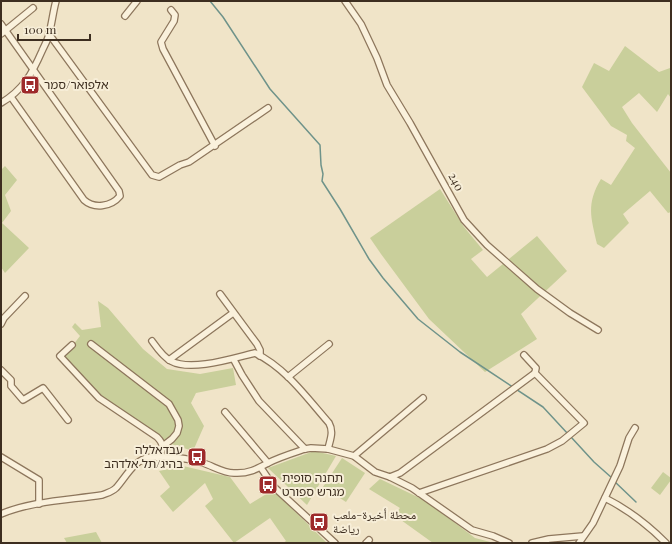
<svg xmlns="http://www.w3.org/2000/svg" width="672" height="544" font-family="'Playfair Display','Noto Naskh Arabic','Noto Sans Hebrew',serif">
  <rect width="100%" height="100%" fill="#f0e4c8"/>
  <g fill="#c9cf9b">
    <path d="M625 46 659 72 670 68 671 63V98L668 94 657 112 639 93 622 107 632 123 671 173V212L668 213 650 191 623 214 629 223 604 248 597 244C591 217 586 204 601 179L611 185 635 148 626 141 627 135 611 126 582 87 594 63 609 71Z"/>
    <path d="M5 166 17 180 5 195 11 211 2 223 29 248 5 273 1 267V170Z"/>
    <path d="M440 189 464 227 483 250 471 259 487 277 537 236 567 271 521 314 537 339 485 372 429 319 381 254 370 238Z"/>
    <path d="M98 301 108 308 143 349 167 369 200 374 233 368 236 385 196 393 191 403 204 426 193 451 165 442 96 395 63 358 80 336 72 327 75 323 82 330 101 327Z"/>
    <path d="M314 451 336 456 307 505 268 468Z"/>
    <path d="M342 458 365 473 346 502 323 487Z"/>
    <path d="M183 466 230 477 250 504 273 490 327 543H283L286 541 270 518 234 543 205 506 213 499 205 483 173 512 160 496 170 487 159 471Z"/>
    <path d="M663 472 671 478V480L660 495 651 488Z"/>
    <path d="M380 479 426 501 475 538 494 543H433L394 515 400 508 369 489Z"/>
    <path d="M96 532 102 543H67L64 538Z"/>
  </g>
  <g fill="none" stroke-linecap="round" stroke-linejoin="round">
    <g stroke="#6f938a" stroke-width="1.5">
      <path d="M210 1 223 17 270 89 320 145 321 165 323 174 322 181 340 209 369 259 383 278 418 319 460 352 543 407 568 434"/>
      <path d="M571 437 594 462 612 478"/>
      <path d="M614 481 636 502"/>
    </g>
    <defs>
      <g id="minor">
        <path d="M345 1 361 24 377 58 387 85 410 123 464 220 487 245 537 289 570 313 598 330"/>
        <path d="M171 10 175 15 174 21 161 42 163 49 215 146"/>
        <path d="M125 16 137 1"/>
        <path d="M1 24 119 191 120 196C111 207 94 209 84 200L11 97"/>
        <path d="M1 34 33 8"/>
        <path d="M49 34 152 175 159 177 180 165 189 162 268 108"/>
        <path d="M1 103C23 90 32 74 42 51 44 46 48 40 49 34 52 23 53 12 56 1"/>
        <path d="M220 294 257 344 260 350V356"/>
        <path d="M1 324 4 318 25 296"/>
        <path d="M152 341C157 348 163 357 171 361 191 372 234 358 255 353 286 368 307 398 329 423 334 432 330 440 328 449"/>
        <path d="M91 344 169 404 178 420 179 426 177 433 172 439 163 446"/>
        <path d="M72 345 60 356 99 398 157 437C165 445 163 449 158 458"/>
        <path d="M169 360 233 313"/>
        <path d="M234 360 242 375 259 401 305 449"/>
        <path d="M1 370 11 380V386L23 400 43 388 68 420"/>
        <path d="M288 377 329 344"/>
        <path d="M225 412 268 463"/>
        <path d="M354 456 423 398"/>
        <path d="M1 457 39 480V504"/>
        <path d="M261 468 274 487 335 543"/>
        <path d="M390 477 412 488 472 530 493 536 509 543"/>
        <path d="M419 493 547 449 562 441 584 423 535 373 536 368 524 355"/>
        <path d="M605 498C627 509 648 525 666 543"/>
        <path d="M1 514C32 501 69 500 102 495 107 493 112 492 116 488 126 477 134 459 151 457 166 456 189 458 203 463 213 466 223 473 234 473 248 474 257 469 268 463 280 457 293 453 305 449L311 448 328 449 354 456 375 472 390 477 400 473 535 373"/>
        <path d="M366 543 369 540"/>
        <path d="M532 543 549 539 583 536"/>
        <path d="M579 543 593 523 620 466 629 438 635 428"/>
      </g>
    </defs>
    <use href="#minor" stroke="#8d765c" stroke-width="8"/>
    <use href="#minor" stroke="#faf1dc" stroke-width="5.5"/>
  </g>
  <defs>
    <symbol id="bus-square" viewBox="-11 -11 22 22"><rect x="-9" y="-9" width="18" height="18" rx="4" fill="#9e2a2b" stroke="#f7eed8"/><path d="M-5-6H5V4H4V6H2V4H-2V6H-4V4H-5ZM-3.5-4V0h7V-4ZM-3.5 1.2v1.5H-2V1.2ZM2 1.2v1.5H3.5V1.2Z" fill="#fff"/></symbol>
  </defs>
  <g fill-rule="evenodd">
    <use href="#bus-square" x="19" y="74" width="22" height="22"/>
    <use href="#bus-square" x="186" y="446" width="22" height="22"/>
    <use href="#bus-square" x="257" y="474" width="22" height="22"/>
    <use href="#bus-square" x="308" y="511" width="22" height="22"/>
  </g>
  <g text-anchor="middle" stroke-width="4" stroke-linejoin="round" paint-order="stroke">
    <g font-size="12" fill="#3d2e20" stroke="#f7eed8" text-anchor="start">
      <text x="44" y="89">אלפואר/סמר</text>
      <text x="183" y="454" text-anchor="end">עבדאללה<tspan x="183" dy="14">בהיג/תל אלדהב</tspan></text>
      <text x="282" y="482">תחנה סופית<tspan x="282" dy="14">מגרש ספורט</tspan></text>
      <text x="333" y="519">محطة أخيرة-ملعب<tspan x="333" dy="14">رياضة</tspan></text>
    </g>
    <g font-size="12" fill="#3d2e20" stroke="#f7eed8">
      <text transform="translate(456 182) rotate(62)" y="4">240</text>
    </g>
  </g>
  <rect width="672" height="544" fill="none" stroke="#3d2e20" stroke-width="4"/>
  <path d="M18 34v6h72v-6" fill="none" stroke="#3d2e20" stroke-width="2"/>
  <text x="24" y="34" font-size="12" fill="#3d2e20" stroke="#f7eed8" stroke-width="3" paint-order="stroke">100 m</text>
</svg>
